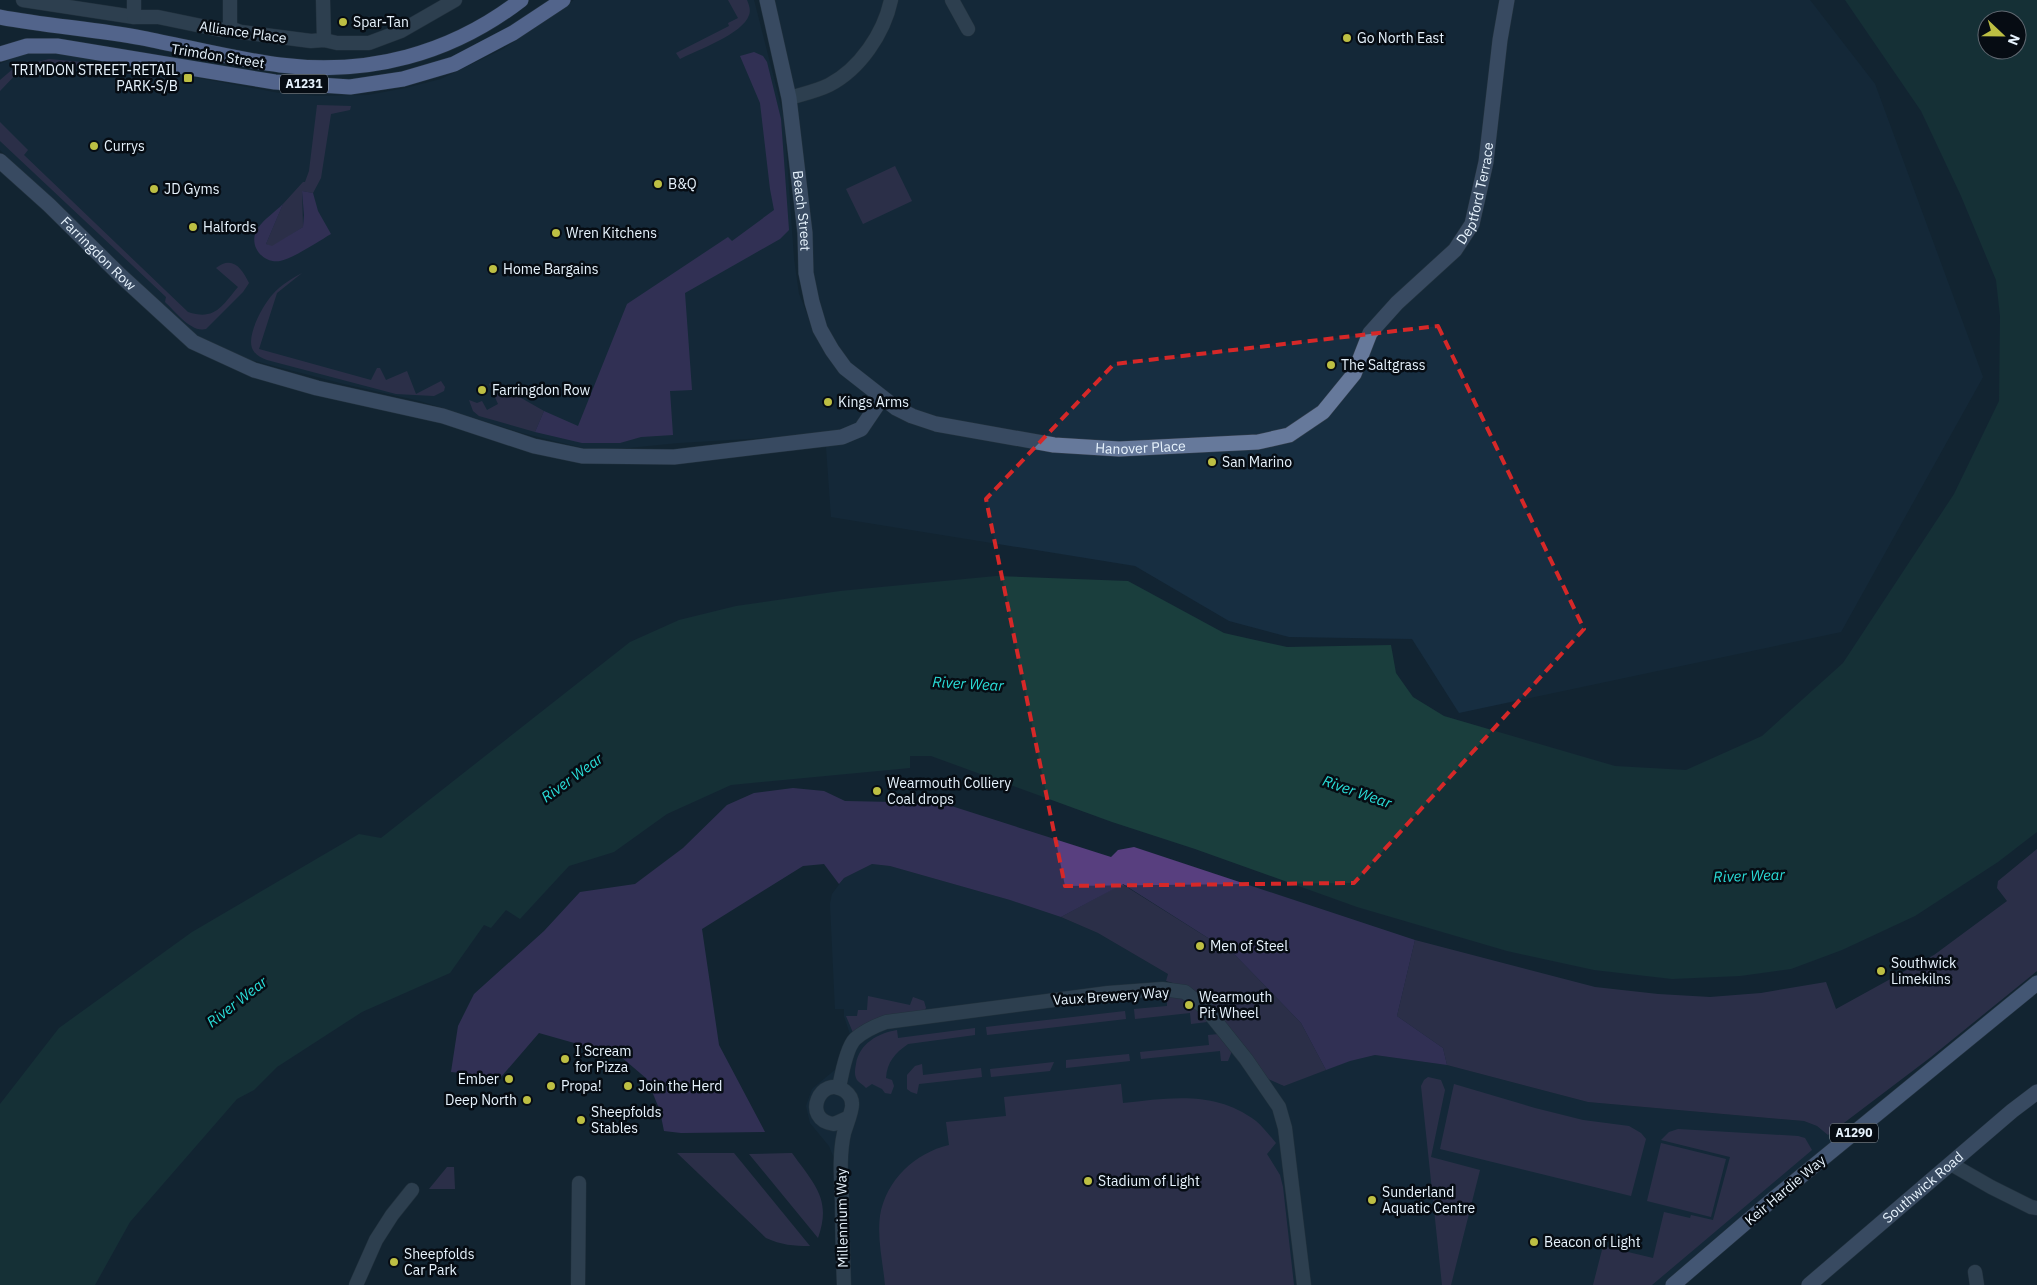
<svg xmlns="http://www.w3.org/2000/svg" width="2037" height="1285" font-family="'IBM Plex Sans',sans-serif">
  <rect width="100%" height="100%" fill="#122432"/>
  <g fill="#172e41">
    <path d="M574 0H754L784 118 794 259 799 294 818 341 770 0H1810L1875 84 1983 377 1841 632 1459 713 1412 639 1289 637 1229 621 1135 566 831 517 825 432 780 437 678 443 618 449 583 448 522 433 420 401 344 384 236 356 193 334 0 150V64L17 56 33 52 53 51 279 93 317 96 368 95 406 88 441 79 503 49 558 12Z"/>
    <path d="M872 864 890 866 1010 900 1061 917 1098 933 1168 974 1166 982 1189 988 1283 1086 1349 1061 1375 1055 1447 1065 1588 1102 1804 1121 1817 1126 1834 1139 1666 1285H841L834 1158 829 1146 810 1123 806 1106 812 1089 836 1069 851 1037 844 1016V1009H835L830 904 832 894 844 878Z"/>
  </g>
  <g fill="#4b3d65">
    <path d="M728 0H747C749 5 751 10 749 15 743 34 697 50 680 59L676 53 729 26 728 23 738 18Z"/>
    <path d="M49 59 82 62 153 76 152 78C131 75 50 59 35 68 32 70 31 72 29 74L22 68 0 91V80L14 68Z"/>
    <path d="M317 105 351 106 350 110 331 114 321 178 313 193 302 191 303 227 272 247 266 244 283 204 303 182H305L309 171Z"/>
    <path d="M0 122 28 150 24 155 188 312C215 321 222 306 238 287L216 268C232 255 242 268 249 283L243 292 206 329C191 333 175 311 165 302L166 297 0 141Z"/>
    <path d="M895 166 912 201 863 224 846 189Z"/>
    <path d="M302 273 277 293 259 349 371 380 377 368H380L386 380 407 371 416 394 441 381 445 387 444 391 434 396 396 394 267 360C261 358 255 355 252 348 247 334 263 305 273 294 281 285 291 279 302 273Z"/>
    <path d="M493 382 544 411 535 432 479 416 473 411 469 400 477 403 482 401 487 410 498 404 489 384Z"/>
    <path d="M2037 849V971L1931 1057 1828 1135 1817 1126 1804 1121 1588 1102 1447 1065 1443 1048 1397 1016 1415 940 1595 987 1658 994 1710 997 1761 993 1826 982 1836 1009 1934 955 2007 901 1997 888 1998 881Z"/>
    <path d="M1122 884 1235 955 1301 1023 1326 1070 1284 1086 1266 1078 1189 988 1166 981 1168 974 1098 933 1061 917Z"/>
    <path d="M1167 994 1179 995 1208 1017 1207 1022 1191 1024 1190 1013 1135 1019 1134 1009 1167 1006Z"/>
    <path d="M868 996 910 1005 913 997 924 1001 926 1008 924 1011 854 1035 846 1016H857L858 1010H867Z"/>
    <path d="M1125 1011 1126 1019 987 1035 986 1027Z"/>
    <path d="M975 1028V1035L908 1044C895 1053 887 1062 886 1078L892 1080 894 1086 891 1094 885 1093 882 1089 872 1084 866 1088C864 1085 859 1083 857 1080 854 1075 855 1069 856 1064 859 1044 878 1033 897 1030L898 1038Z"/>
    <path d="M1219 1034 1232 1051 1228 1061H1221L1220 1051 1141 1059 1140 1052 1209 1045 1208 1035Z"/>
    <path d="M1129 1054 1130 1061 1066 1068V1060Z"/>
    <path d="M1054 1062 1050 1071 991 1077 990 1069Z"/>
    <path d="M922 1064 923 1075 981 1068 982 1077 919 1084 917 1094 911 1092 907 1089V1075L915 1066Z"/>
    <path d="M1428 1077 1441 1080 1445 1090 1431 1157 1480 1170 1451 1285H1442L1421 1086 1424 1080Z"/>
    <path d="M1121 1084 1123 1103C1170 1098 1215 1090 1256 1121 1263 1127 1270 1136 1276 1143L1267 1154 1280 1175 1283 1187 1294 1285H885C883 1263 877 1238 880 1216 886 1180 915 1153 949 1145L946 1122 1006 1116 1004 1097Z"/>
    <path d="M1454 1084 1535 1108 1583 1120 1629 1126 1641 1133 1646 1139 1631 1196 1440 1149Z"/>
    <path d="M1678 1129 1798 1136 1805 1138 1812 1150 1652 1285H1593L1603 1246 1653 1258 1664 1212 1690 1218 1691 1215 1713 1220 1730 1157 1661 1140 1669 1132Z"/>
    <path d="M1661 1143 1726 1159 1711 1217 1647 1201Z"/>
    <path d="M677 1153H734L810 1246C794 1246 781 1245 766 1238Z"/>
    <path d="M792 1153C814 1184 832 1199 818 1238L749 1154Z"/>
    <path d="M447 1167H454L455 1189H429Z"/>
  </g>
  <g fill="#583f7f">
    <path d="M754 52 763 56 767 62 781 119 789 230 780 239 685 293 692 390 670 391 673 435 641 437 620 443H582L535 432 544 411 578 426 627 304 728 237 732 241 774 210 770 189 760 103 740 56Z"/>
    <path d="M302 191 313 193 318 211 331 234C319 241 292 259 280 261 262 264 247 244 258 228 264 219 275 212 283 204L266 244 272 246 303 227 304 215Z"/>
    <path d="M793 788 824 791 845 801 942 803 1111 857 1118 850 1134 847 1415 940 1397 1016 1443 1048 1447 1065 1375 1055 1350 1061 1326 1070 1301 1023 1235 955 1123 884 1061 917 1010 900 890 866 872 864 844 878 839 884 824 864 803 866 702 929 719 1045 765 1132 681 1133 664 1131 660 1111 647 1079 620 1056 539 1033 501 1077 451 1072 458 1026 474 994 544 931 580 892 635 884 683 848 727 805 754 793Z"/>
  </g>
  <path fill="#1a3e3d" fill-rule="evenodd" d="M1845 0H2037V832L1998 862 1915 916 1842 950 1791 969 1740 976 1672 979 1594 970 1507 951 1357 907 1195 849 1112 822 931 756H910V768L731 785 667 814 614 852 569 866 520 919 506 910 491 928 484 925 450 973 362 1012 277 1067 254 1090 237 1099 130 1222 95 1285H0V1104L59 1028 192 932 359 834 381 838 630 642 679 620 736 606 840 591 996 576 1128 581 1224 633 1287 647 1391 645 1396 673 1413 697 1444 716 1615 766 1686 770 1762 736 1843 663 1954 494 1999 401 2000 316 1996 280 1961 196 1921 111ZM1987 20H2017V50H1987Z"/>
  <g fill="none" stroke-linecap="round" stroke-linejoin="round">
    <defs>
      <g id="street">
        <path d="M23 0 134 17H158L221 30 230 28 241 32 311 41 324 40 337 43H369L401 31 455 0"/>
        <path d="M323 0 324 40"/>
        <path d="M952 0 968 29"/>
        <path d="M134 17V0"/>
        <path d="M230 28V0"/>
        <path d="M789 98C803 94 817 91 829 85 860 69 884 33 891 0"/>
        <path d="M839 1088C841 1077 847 1047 855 1039 864 1031 875 1026 886 1022L1108 993 1162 989 1185 992 1206 1009 1246 1059 1279 1107 1285 1128 1304 1285"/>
        <path d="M1951 1164 1991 1187 2031 1207 2037 1208"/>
        <path d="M1975 1272 1977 1285"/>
        <path d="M356 1285 376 1240 392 1215 412 1190"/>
        <path d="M578 1285 579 1183"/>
        <path d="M844 1285C843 1257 842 1229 842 1201 841 1178 839 1156 844 1133 846 1126 853 1109 852 1104 852 1099 849 1094 845 1091 821 1073 800 1120 834 1124L847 1118"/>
      </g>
      <g id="secondary">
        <path id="s1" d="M767 0 789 98 805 233 806 273 812 302 820 329 832 350 845 368 896 408 912 416 936 424 1054 445 1119 449 1258 442 1289 435 1323 412 1354 374 1370 333 1397 303 1455 250 1472 224 1486 162 1500 40 1507 0"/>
        <path id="s2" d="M0 161 49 205 120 275 193 342 254 370 317 388 443 416 534 446 582 456 674 457 842 437 861 429 882 398"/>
        <path id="s3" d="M1809 1285 2012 1111 2037 1092"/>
      </g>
      <path id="primary" d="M1673 1285 1772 1200 2037 983"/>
      <g id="highway">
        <path d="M0 17C47 26 95 29 142 38 188 47 233 59 280 65 368 76 451 54 521 0"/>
        <path d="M0 54 27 46H57L275 82 350 87 403 79 454 64 513 33 563 0"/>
      </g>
    </defs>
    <use href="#street" stroke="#343f4c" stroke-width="15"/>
    <use href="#secondary" stroke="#343f4c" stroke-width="16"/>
    <use href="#primary" stroke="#343f4c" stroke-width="16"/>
    <use href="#highway" stroke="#343f4c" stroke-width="16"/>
    <use href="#street" stroke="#4e6173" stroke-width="14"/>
    <use href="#secondary" stroke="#66799b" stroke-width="15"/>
    <use href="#primary" stroke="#7f92c3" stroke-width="15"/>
    <use href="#highway" stroke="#9fb2f9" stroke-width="15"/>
  </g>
  <path d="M0 0H2037V1285H0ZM1438 326 1584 629 1354 883 1065 886 986 499 1114 364Z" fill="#122432" fill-opacity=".55" fill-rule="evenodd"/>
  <path fill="none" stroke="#d62828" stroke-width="4" stroke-dasharray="10 6" stroke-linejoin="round" d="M1438 326 1584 629 1354 883 1065 886 986 499 1114 364Z"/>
  <g fill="#bdbf43" stroke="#060c13" stroke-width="2">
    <circle cx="343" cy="22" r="5"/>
    <circle cx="1347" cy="38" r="5"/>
    <rect x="183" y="73" width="10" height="10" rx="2.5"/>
    <circle cx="94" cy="146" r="5"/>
    <circle cx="658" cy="184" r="5"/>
    <circle cx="154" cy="189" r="5"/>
    <circle cx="193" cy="227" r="5"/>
    <circle cx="556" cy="233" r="5"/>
    <circle cx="493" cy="269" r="5"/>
    <circle cx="1331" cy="365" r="5"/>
    <circle cx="482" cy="390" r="5"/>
    <circle cx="828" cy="402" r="5"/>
    <circle cx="1212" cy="462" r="5"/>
    <circle cx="877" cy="791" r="5"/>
    <circle cx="1200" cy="946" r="5"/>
    <circle cx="1881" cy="971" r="5"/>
    <circle cx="1189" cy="1005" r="5"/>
    <circle cx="565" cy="1059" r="5"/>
    <circle cx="509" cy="1079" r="5"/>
    <circle cx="551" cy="1086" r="5"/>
    <circle cx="628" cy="1086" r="5"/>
    <circle cx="527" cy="1100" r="5"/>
    <circle cx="581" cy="1120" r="5"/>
    <circle cx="1088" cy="1181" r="5"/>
    <circle cx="1372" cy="1200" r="5"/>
    <circle cx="1534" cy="1242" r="5"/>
    <circle cx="394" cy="1262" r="5"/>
  </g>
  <g text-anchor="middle" stroke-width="5" stroke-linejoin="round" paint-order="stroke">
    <g fill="#060c13" stroke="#a4aeb7" stroke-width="1">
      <rect x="280" y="74.5" width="48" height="19" rx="4"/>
      <rect x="1830" y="1123.5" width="48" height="19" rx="4"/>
    </g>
    <g font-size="12" font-weight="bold" fill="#e7f3fd">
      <text x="304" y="88">A1231</text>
      <text x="1854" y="1137">A1290</text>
    </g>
    <g font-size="14" fill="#e7f3fd" stroke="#060c13" text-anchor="start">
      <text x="353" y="27">Spar-Tan</text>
      <text x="1357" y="43">Go North East</text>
      <text x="178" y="75" text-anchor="end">TRIMDON STREET-RETAIL<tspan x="178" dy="16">PARK-S/B</tspan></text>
      <text x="104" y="151">Currys</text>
      <text x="668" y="189">B&amp;Q</text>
      <text x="164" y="194">JD Gyms</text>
      <text x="203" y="232">Halfords</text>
      <text x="566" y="238">Wren Kitchens</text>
      <text x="503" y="274">Home Bargains</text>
      <text x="1341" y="370">The Saltgrass</text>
      <text x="492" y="395">Farringdon Row</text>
      <text x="838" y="407">Kings Arms</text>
      <text x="1222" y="467">San Marino</text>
      <text x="887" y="788">Wearmouth Colliery<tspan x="887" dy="16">Coal drops</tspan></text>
      <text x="1210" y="951">Men of Steel</text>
      <text x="1891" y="968">Southwick<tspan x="1891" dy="16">Limekilns</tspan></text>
      <text x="1199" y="1002">Wearmouth<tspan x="1199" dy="16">Pit Wheel</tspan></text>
      <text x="575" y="1056">I Scream<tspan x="575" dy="16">for Pizza</tspan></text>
      <text x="499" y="1084" text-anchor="end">Ember</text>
      <text x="561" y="1091">Propa!</text>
      <text x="638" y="1091">Join the Herd</text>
      <text x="517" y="1105" text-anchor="end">Deep North</text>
      <text x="591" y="1117">Sheepfolds<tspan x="591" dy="16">Stables</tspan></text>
      <text x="1098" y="1186">Stadium of Light</text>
      <text x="1382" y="1197">Sunderland<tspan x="1382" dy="16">Aquatic Centre</tspan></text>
      <text x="1544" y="1247">Beacon of Light</text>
      <text x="404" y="1259">Sheepfolds<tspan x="404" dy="16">Car Park</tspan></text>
    </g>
    <g font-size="14" fill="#e7f3fd" stroke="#060c13">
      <text transform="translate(243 32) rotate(8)" y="5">Alliance Place</text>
      <text transform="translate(218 56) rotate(9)" y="5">Trimdon Street</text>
      <text dy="5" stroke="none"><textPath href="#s1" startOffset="1159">Deptford Terrace</textPath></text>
      <text dy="5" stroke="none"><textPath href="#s1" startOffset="214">Beach Street</textPath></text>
      <text dy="5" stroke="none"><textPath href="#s2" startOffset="135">Farringdon Row</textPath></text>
      <text dy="5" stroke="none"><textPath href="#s1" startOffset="695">Hanover Place</textPath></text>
      <text transform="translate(1111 996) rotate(-4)" y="5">Vaux Brewery Way</text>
      <text dy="5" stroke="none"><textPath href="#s3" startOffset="150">Southwick Road</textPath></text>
      <text transform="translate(1785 1190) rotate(-40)" y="5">Keir Hardie Way</text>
      <text transform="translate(842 1218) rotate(-91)" y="5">Millennium Way</text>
    </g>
    <g font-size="15" font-style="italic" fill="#2aded9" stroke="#060c13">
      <text transform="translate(968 684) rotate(3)" y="5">River Wear</text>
      <text transform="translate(572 778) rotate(-36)" y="5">River Wear</text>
      <text transform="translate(1357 792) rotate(19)" y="5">River Wear</text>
      <text transform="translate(1749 876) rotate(-2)" y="5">River Wear</text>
      <text transform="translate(237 1002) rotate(-38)" y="5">River Wear</text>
    </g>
  </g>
  <g transform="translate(2002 35) rotate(112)"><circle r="24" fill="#060c13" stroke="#606871"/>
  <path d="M0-4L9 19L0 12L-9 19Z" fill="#bdbf43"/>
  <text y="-8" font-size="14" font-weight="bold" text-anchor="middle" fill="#e7f3fd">N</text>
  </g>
</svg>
